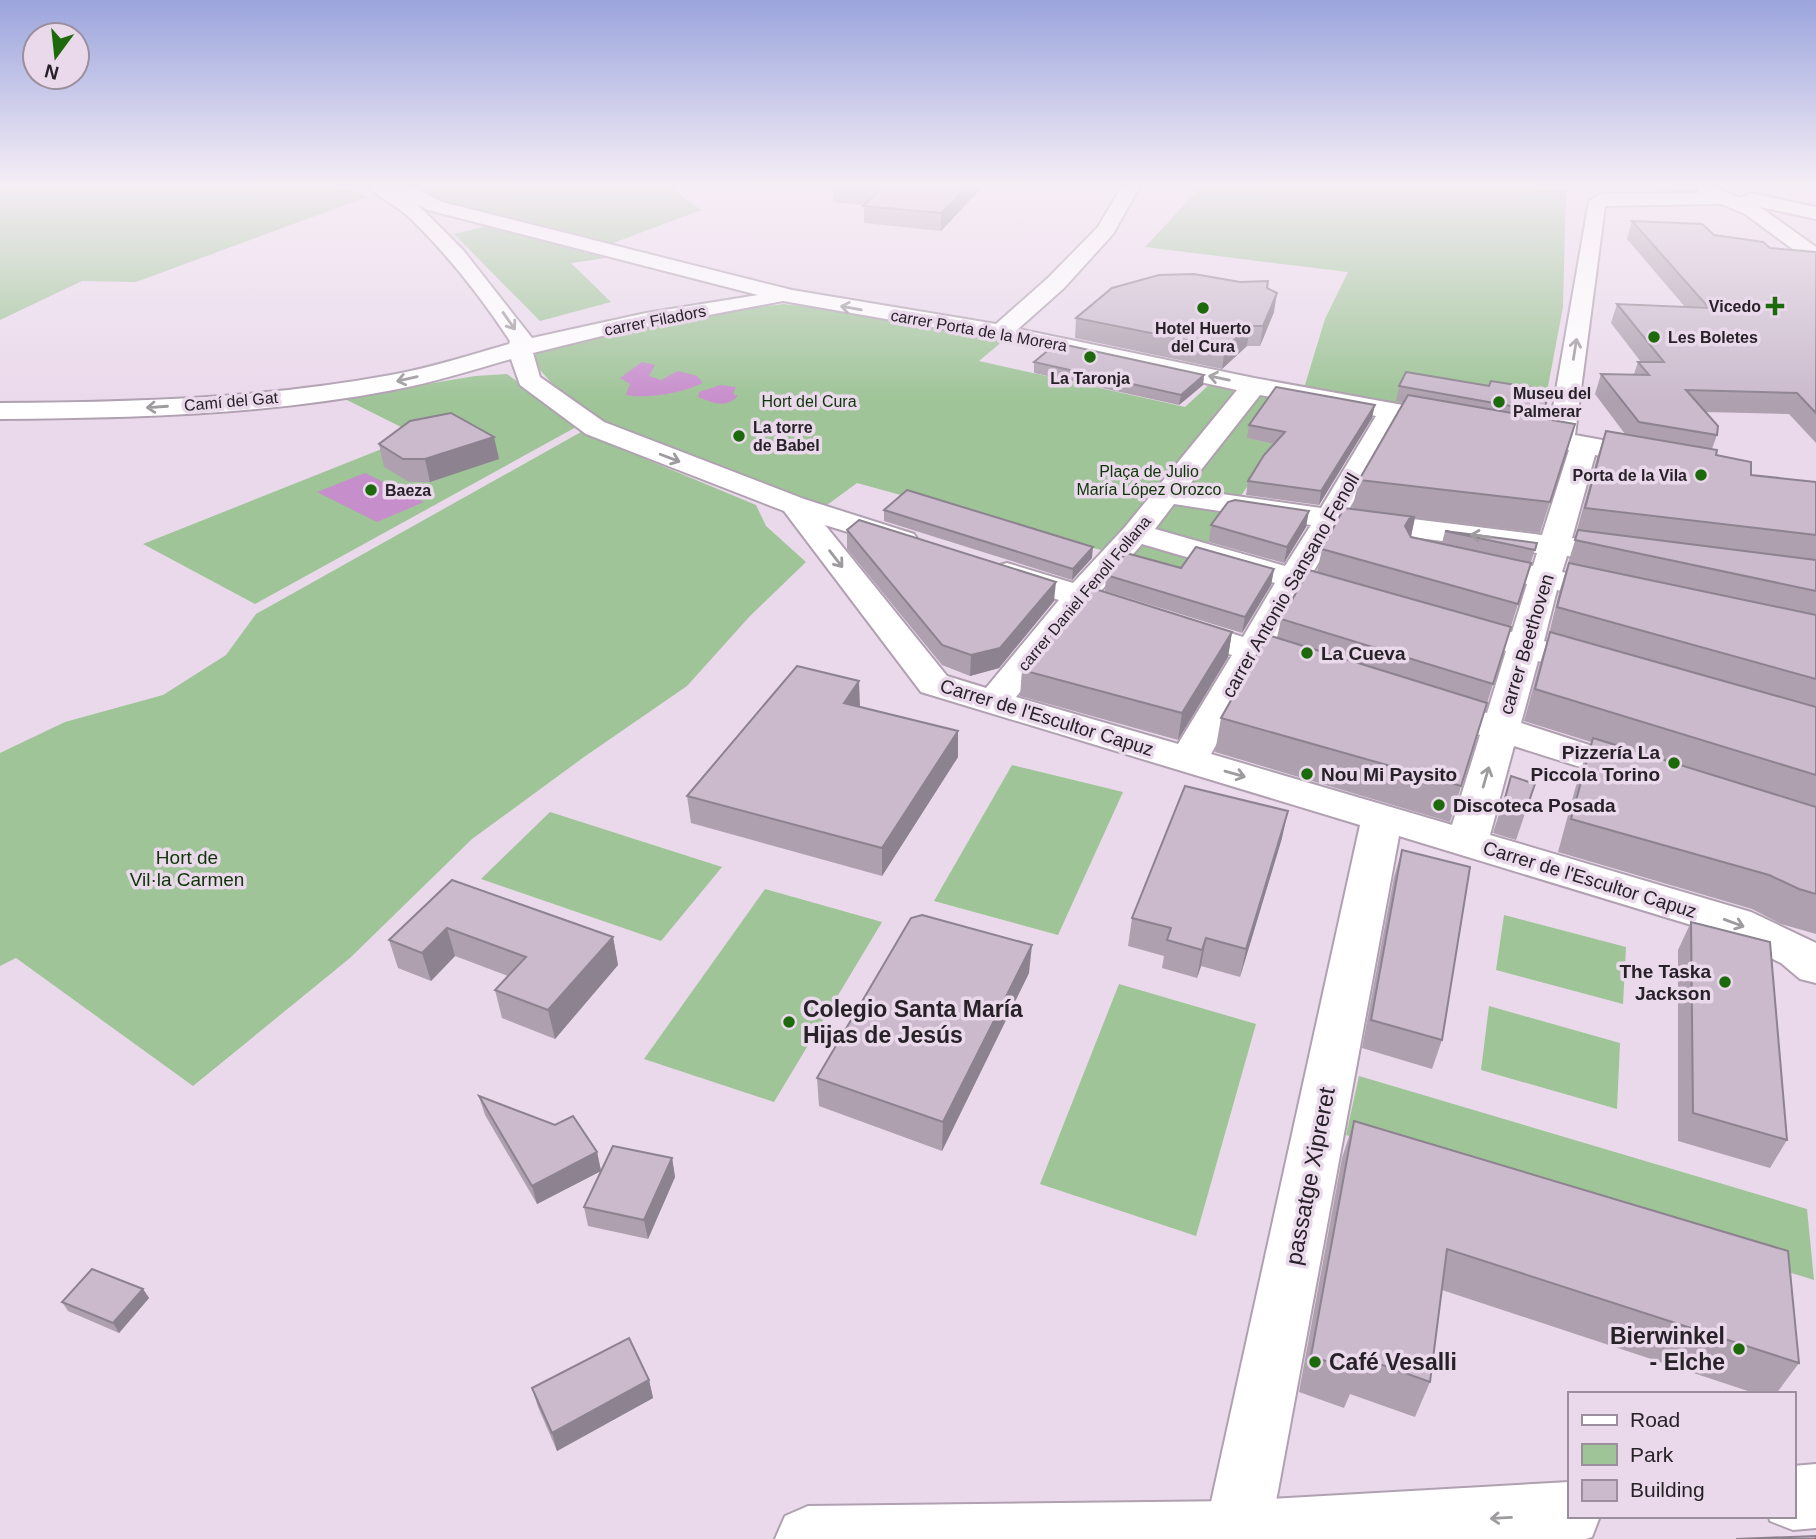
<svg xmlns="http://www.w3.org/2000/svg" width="1816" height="1539" font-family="Helvetica,sans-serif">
  <rect width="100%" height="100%" fill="#ead9eb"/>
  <g fill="#9ec497">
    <path d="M0 186H327L355 191 367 197 136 282 82 281 0 320Z"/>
    <path d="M409 186H676L673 190 701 210 608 245 452 213Z"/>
    <path d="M1202 186H1518L1566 190 1563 307 1540 429 1304 388 1325 319 1348 272 1145 247Z"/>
    <path d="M486 226 606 258 571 263 611 302 540 321 454 234Z"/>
    <path d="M784 304 836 310 1004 340 979 361 1185 407 1212 382 1277 396 1248 438 1276 444 1188 574 857 483 827 505 701 465 604 425 566 399 540 370 533 350 691 315Z"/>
    <path d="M507 374 578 426 255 604 143 544 417 435 343 398 475 376Z"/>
    <path d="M581 432 756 505 766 526 806 562 750 616 687 686 584 757 472 839 350 958 193 1086 16 958 0 966V753L65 722 163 695 226 655 256 614Z"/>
    <path d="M1012 765 1123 792 1058 935 934 901Z"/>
    <path d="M550 812 722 867 661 941 481 879Z"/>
    <path d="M765 889 882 922 774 1102 644 1059Z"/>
    <path d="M1504 915 1626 947 1623 1004 1496 970Z"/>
    <path d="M1119 984 1256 1024 1196 1236 1040 1184Z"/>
    <path d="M1489 1006 1620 1043 1617 1109 1481 1070Z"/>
    <path d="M1359 1076 1807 1209 1814 1280 1346 1135Z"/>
  </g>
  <g fill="#c78ecc">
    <path d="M642 362 655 365 649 376 661 380 678 371 697 376 703 383C682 393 648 399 626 395L630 384 620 378Z"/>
    <path d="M720 385 736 387 733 394 738 396C725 409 714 403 698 397L699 392Z"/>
    <path d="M365 473 424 502 377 522 317 492Z"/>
  </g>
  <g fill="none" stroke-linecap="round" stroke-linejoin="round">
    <defs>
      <path id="minor" d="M368 186H412L442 202 792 290 996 324 1048 278 1098 227 1122 186H1140L1113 234 1064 288 1018 329 1254 378 1458 415 1462 421 1458 427 1449 429 1400 420 1348 511 1542 535 1569 450 1509 439 1505 433 1509 427 1518 425 1549 430 1589 201 1601 194 1698 193V186H1712L1741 198 1750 193 1816 207V219L1760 207 1816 247V263L1809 261 1745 214 1721 204 1605 206 1575 435 1652 449 1662 451 1666 457 1662 463 1652 465 1595 455 1572 538 1634 547 1639 554 1634 561 1623 563 1567 556 1562 572 1626 586 1631 593 1626 600 1615 603 1557 590 1544 641 1607 659 1612 666 1607 673 1595 676 1538 661 1521 723 1648 764 1653 772 1648 780 1634 784 1514 746 1490 835 1751 912 1816 943V983L1800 979 1781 963 1721 934 1399 836 1270 1534 1267 1539H1207L1204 1534 1360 825 921 692 784 511 586 434 520 385 511 359C472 370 433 383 393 390 263 415 131 418 0 419V403C131 402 262 399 391 375 431 368 470 355 509 344L510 341C481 297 449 256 411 219 399 206 379 199 368 186ZM417 204 428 210 758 295 646 313 532 338 463 250ZM783 301 1001 339 1237 390 1125 527 1073 583 1007 563 996 566 991 573 996 580 1059 600 986 688 947 676 825 525 903 549 914 546 918 540 914 534 804 499 604 422 540 377 533 353 614 333ZM1260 395 1376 416 1321 508 1186 489ZM1174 504 1311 525 1285 566 1155 529ZM1339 528 1537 553 1533 566 1475 554 1464 556 1459 563 1464 570 1527 584 1512 632 1455 616 1443 619 1438 626 1443 633 1506 651 1487 713 1431 696 1418 699 1413 707 1418 715 1480 735 1452 825 1211 754 1261 665 1307 678 1319 675 1324 668 1319 661 1272 646 1303 591 1353 606 1364 603 1369 596 1364 589 1312 574ZM1142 544 1275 583 1243 637 1100 592ZM1086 609 1232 655 1178 744 1016 697Z"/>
      <g id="major">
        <path d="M1816 1464V1528L1793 1530 1770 1521 1769 1516H1793V1466Z"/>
        <path d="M1569 1482V1516H1600L1592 1537 1586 1539H775L785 1516 808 1506 1237 1501Z"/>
      </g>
    </defs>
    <use href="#minor" stroke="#b0a0b1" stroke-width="4"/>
    <use href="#major" stroke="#b0a0b1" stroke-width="4"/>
    <use href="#minor" fill="#fff" fill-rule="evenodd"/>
    <use href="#major" fill="#fff" fill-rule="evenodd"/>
  </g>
  <g fill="#aea0af">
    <path d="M833 186H983L941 231 864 223V205L833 202Z"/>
    <path d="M1632 221 1714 235 1770 248 1816 252V443L1789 414 1705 412 1717 435 1712 449 1716 455 1751 475 1816 482V934L1781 924 1752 909 1558 852 1580 771 1591 742 1524 721 1540 663 1548 638 1559 593 1576 537H1575L1597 458 1606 431 1625 434 1595 394 1601 374H1634L1638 362H1641L1611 323 1617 304 1685 307 1627 239Z"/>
    <path d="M1267 288 1274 312 1260 346H1247L1222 369 1075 338 1076 318Z"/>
    <path d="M1034 362 1204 375 1203 385 1179 405 1034 373Z"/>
    <path d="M1399 386H1489L1549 390 1542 418 1575 424 1540 533 1415 518 1411 537 1442 543 1445 531 1537 543 1450 822 1215 752 1221 718 1277 638 1281 619 1317 572 1322 549 1352 509 1359 480 1403 402 1396 401Z"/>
    <path d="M1372 418 1319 505 1246 495 1248 481 1274 444 1247 438 1249 425Z"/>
    <path d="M494 437 499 459 430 482H409L384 467 379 444Z"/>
    <path d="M884 510 1092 558 1072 580 884 521Z"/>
    <path d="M1211 525 1306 527 1284 563 1209 542Z"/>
    <path d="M847 530 1054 601 999 668 970 676 942 665 847 549Z"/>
    <path d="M1181 568 1274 569 1271 585 1242 633 1105 591 1106 575Z"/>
    <path d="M1232 632 1228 657 1178 740 1020 696 1022 670Z"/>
    <path d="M860 707 958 757 882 876 691 823 687 796Z"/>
    <path d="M1511 776 1535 784 1516 840 1493 833Z"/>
    <path d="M1282 838 1240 977 1201 966 1197 978 1162 968 1164 956 1128 946 1132 918Z"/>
    <path d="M1402 850 1442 1040 1432 1069 1362 1048 1394 877Z"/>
    <path d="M452 880 613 937 618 965 555 1039 502 1018 495 990 508 976 455 956 431 981 398 968 389 940Z"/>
    <path d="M1691 922 1787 1140 1770 1168 1678 1141V950Z"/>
    <path d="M1029 973 942 1151 819 1106 817 1078Z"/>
    <path d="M479 1096 597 1152 601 1171 537 1204 485 1115Z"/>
    <path d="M1354 1121 1799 1363 1776 1394H1757L1442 1290 1430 1382 1415 1417 1350 1394 1344 1408 1299 1392 1342 1158Z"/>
    <path d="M672 1158 675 1177 648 1239 588 1226 584 1207Z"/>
    <path d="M143 1289 149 1298 119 1333 68 1311 62 1302Z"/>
    <path d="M649 1380 653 1398 557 1451 538 1407 532 1388Z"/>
  </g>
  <g fill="#8d828f">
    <path d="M968 186H983L941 231V213Z"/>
    <path d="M1277 293 1274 312 1260 346 1263 326Z"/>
    <path d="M1250 326 1247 346 1222 369 1225 348Z"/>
    <path d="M1204 375 1203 385 1179 405 1181 395Z"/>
    <path d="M1375 405 1372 418 1319 505 1321 491Z"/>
    <path d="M494 437 499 459 430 482 425 459Z"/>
    <path d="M1309 511 1306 527 1284 563 1287 547Z"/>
    <path d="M1415 517 1410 540 1405 526 1409 519Z"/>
    <path d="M1093 547 1092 558 1072 580 1073 569Z"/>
    <path d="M1274 569 1271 585 1242 633 1245 617Z"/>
    <path d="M1056 582 1054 601 999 668 970 676 971 655Z"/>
    <path d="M1232 632 1228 657 1178 740 1182 713Z"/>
    <path d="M859 681 860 707 844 703Z"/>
    <path d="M958 731V757L882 876V848Z"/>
    <path d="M1288 811 1282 838 1240 977 1246 949Z"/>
    <path d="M447 928 455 956 431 981 422 953Z"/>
    <path d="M613 937 618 965 555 1039 548 1010Z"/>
    <path d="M1206 938 1201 966 1197 978 1202 950Z"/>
    <path d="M1032 945 1029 973 942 1151 943 1122Z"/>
    <path d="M597 1152 601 1171 537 1204 532 1186Z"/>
    <path d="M672 1158 675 1177 648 1239 644 1220Z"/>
    <path d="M143 1289 149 1298 119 1333 113 1323Z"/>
    <path d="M649 1380 653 1398 557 1451 552 1433Z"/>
  </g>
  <g fill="#cabacc" stroke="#8d828f" stroke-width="2">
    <path d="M845 186H968L941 213 863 206 881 190Z"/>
    <path d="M1632 221 1702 224 1714 235 1763 242 1770 248 1816 252V413L1797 393 1686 390 1718 426 1717 435 1639 422 1601 374 1649 375 1638 362H1664L1617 304 1709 308Z"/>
    <path d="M1194 274 1240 282 1268 281 1267 288 1277 293 1263 326H1250L1225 348 1076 318 1112 288 1159 275Z"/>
    <path d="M1057 343 1204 375 1181 395 1034 362Z"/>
    <path d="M1406 372 1489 386 1491 381 1549 390 1544 412 1399 386Z"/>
    <path d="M1276 387 1375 405 1321 491 1248 481 1264 455 1285 432 1249 425Z"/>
    <path d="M1408 395 1575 424 1550 502 1359 480Z"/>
    <path d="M451 413 494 437 425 459H403L379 444 410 421Z"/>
    <path d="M1606 431 1717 450 1716 455 1751 462V475L1816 482V535L1585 508Z"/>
    <path d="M907 490 1093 547 1073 569 884 510Z"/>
    <path d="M1235 500 1309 511 1287 547 1211 525 1228 502Z"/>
    <path d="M1344 508 1415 517 1409 519 1405 526 1411 537 1531 563 1518 604 1322 549Z"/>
    <path d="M859 520 1056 582 1000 648 971 655 942 645 847 530Z"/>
    <path d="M1578 530 1816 560V591L1575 540Z"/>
    <path d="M1445 531 1537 543 1535 550Z"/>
    <path d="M1196 547 1274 569 1245 617 1106 575 1126 553 1181 568Z"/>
    <path d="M1569 563 1816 615V679L1557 607Z"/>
    <path d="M1309 570 1511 627 1493 684 1281 619Z"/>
    <path d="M1089 587 1232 632 1182 713 1022 670Z"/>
    <path d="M1550 632 1816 707V775L1535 689Z"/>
    <path d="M1268 635 1487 703 1461 786 1221 718Z"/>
    <path d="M797 666 859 681 844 703 958 731 882 848 687 796Z"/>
    <path d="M1593 738 1816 807V894L1799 889 1769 875 1571 819Z"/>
    <path d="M1511 776 1535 784 1528 804 1505 798Z"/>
    <path d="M1185 786 1288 811 1246 949 1206 938 1202 950 1167 940 1171 928 1132 918Z"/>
    <path d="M1402 850 1470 867 1442 1040 1371 1020Z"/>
    <path d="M452 880 613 937 548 1010 495 990 526 957 447 928 422 953 389 940Z"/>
    <path d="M922 915 1032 945 943 1122 817 1078 911 918Z"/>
    <path d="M1691 922 1770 942 1787 1140 1693 1113Z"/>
    <path d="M479 1096 555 1125 573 1116 597 1152 532 1186Z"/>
    <path d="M1354 1121 1788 1251 1799 1363 1447 1249 1430 1382 1360 1357 1358 1372 1311 1356Z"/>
    <path d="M613 1146 672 1158 644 1220 584 1207Z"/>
    <path d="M92 1269 143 1289 113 1323 62 1302Z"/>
    <path d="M629 1338 649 1380 552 1433 532 1388Z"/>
    <path d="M1816 1536V1539H1736Z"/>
  </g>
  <defs><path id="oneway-shaft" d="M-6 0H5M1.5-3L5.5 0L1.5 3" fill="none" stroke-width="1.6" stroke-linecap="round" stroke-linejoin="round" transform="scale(1.75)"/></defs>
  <g stroke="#9e9b9e">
    <use href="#oneway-shaft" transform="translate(851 308) rotate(-170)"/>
    <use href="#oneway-shaft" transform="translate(509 321) rotate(55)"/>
    <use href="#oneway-shaft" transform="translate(1575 349) rotate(-81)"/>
    <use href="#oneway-shaft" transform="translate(1219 378) rotate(-168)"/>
    <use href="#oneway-shaft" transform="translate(407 379) rotate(167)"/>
    <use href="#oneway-shaft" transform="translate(157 407) rotate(176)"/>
    <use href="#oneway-shaft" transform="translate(670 458) rotate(21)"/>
    <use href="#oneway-shaft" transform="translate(1481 536) rotate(-173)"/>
    <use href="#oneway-shaft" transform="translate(836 559) rotate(52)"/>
    <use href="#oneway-shaft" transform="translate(1235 774) rotate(16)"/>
    <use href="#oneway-shaft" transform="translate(1486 777) rotate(-74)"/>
    <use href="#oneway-shaft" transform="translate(1734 923) rotate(20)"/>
    <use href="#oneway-shaft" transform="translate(1501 1518) rotate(177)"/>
  </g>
  <linearGradient id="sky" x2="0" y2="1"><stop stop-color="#9ba5dd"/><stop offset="0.46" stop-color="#f6eef6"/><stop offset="1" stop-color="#f6eef6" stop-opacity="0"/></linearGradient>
  <rect width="1816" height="402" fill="url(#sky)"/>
  <g fill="#1c6a0b" stroke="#ead9eb" stroke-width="2.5">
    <path d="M1771.5 295.5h7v7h7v7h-7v7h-7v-7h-7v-7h7z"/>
    <circle cx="1203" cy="308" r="7"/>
    <circle cx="1654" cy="337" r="7"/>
    <circle cx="1090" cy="357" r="7"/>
    <circle cx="1499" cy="402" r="7"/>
    <circle cx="739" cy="436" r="7"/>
    <circle cx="1701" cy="475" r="7"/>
    <circle cx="371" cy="490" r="7"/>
    <circle cx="1307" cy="653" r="7"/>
    <circle cx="1674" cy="763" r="7"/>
    <circle cx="1307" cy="774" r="7"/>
    <circle cx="1439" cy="805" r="7"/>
    <circle cx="1725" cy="982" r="7"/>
    <circle cx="789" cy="1022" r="7"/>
    <circle cx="1739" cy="1349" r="7"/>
    <circle cx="1315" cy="1362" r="7"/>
  </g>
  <g text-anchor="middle" stroke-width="7" stroke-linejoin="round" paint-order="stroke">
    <g font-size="16" font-weight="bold" fill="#272128" stroke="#ead9eb" text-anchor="start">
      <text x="1761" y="312" text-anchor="end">Vicedo</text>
      <text x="1203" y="334" text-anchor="middle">Hotel Huerto<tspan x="1203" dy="18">del Cura</tspan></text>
      <text x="1668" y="343">Les Boletes</text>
      <text x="1090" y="384" text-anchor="middle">La Taronja</text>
      <text x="1513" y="399">Museu del<tspan x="1513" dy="18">Palmerar</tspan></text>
      <text x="753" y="433">La torre<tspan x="753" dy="18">de Babel</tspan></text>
      <text x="1687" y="481" text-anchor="end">Porta de la Vila</text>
      <text x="385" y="496">Baeza</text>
    </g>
    <g font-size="16" fill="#272128" stroke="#ead9eb">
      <text transform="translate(655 320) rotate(-11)" y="6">carrer Filadors</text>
      <text transform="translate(979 330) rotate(10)" y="6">carrer Porta de la Morera</text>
      <text transform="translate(231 401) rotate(-5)" y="6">Camí del Gat</text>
      <text transform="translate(1084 593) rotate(-50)" y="6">carrer Daniel Fenoll Follana</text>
    </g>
    <g font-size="16" fill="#0e3407" stroke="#ead9eb">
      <text x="809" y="407">Hort del Cura</text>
      <text x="1149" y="477">Plaça de Julio<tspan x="1149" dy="18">María López Orozco</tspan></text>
    </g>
    <g font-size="19" fill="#272128" stroke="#ead9eb">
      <text transform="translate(1290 585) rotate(-60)" y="7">carrer Antonio Sansano Fenoll</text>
      <text transform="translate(1526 644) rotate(-73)" y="7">carrer Beethoven</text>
      <text transform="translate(1047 717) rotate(17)" y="7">Carrer de l'Escultor Capuz</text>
      <text transform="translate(1590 879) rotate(17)" y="7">Carrer de l'Escultor Capuz</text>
    </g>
    <g font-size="19" font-weight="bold" fill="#272128" stroke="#ead9eb" text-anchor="start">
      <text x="1321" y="660">La Cueva</text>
      <text x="1660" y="759" text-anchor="end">Pizzería La<tspan x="1660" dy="22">Piccola Torino</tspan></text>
      <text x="1321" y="781">Nou Mi Paysito</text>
      <text x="1453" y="812">Discoteca Posada</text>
      <text x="1711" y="978" text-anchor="end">The Taska<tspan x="1711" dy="22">Jackson</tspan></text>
    </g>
    <g font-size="19" fill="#0e3407" stroke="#ead9eb">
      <text x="187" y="864">Hort de<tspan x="187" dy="22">Vil·la Carmen</tspan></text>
    </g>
    <g font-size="23" font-weight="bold" fill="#272128" stroke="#ead9eb" text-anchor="start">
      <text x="803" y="1017">Colegio Santa María<tspan x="803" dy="26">Hijas de Jesús</tspan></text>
      <text x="1725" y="1344" text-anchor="end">Bierwinkel<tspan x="1725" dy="26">- Elche</tspan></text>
      <text x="1329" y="1370">Café Vesalli</text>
    </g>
    <g font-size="23" fill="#272128" stroke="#ead9eb">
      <text transform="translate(1310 1176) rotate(-79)" y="8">passatge Xipreret</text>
    </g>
  </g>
  <rect x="1568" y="1392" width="228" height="126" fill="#ead9eb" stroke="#9c8f9d" stroke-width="2"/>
  <rect x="1582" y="1415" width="35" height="10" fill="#ffffff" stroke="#9c8f9d" stroke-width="2"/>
  <text x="1630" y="1427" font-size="21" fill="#272128">Road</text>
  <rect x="1582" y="1444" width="35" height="21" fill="#9ec497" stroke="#9c8f9d" stroke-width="2"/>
  <text x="1630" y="1462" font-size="21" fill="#272128">Park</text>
  <rect x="1582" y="1480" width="35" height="21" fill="#cabacc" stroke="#9c8f9d" stroke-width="2"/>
  <text x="1630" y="1497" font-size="21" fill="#272128">Building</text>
  <g transform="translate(56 56) rotate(195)"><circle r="33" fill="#ead9eb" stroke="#9c8f9d" stroke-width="2"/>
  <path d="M0-5L12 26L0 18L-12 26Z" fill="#1c6a0b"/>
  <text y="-10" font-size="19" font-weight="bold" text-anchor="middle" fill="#272128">N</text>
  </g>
</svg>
